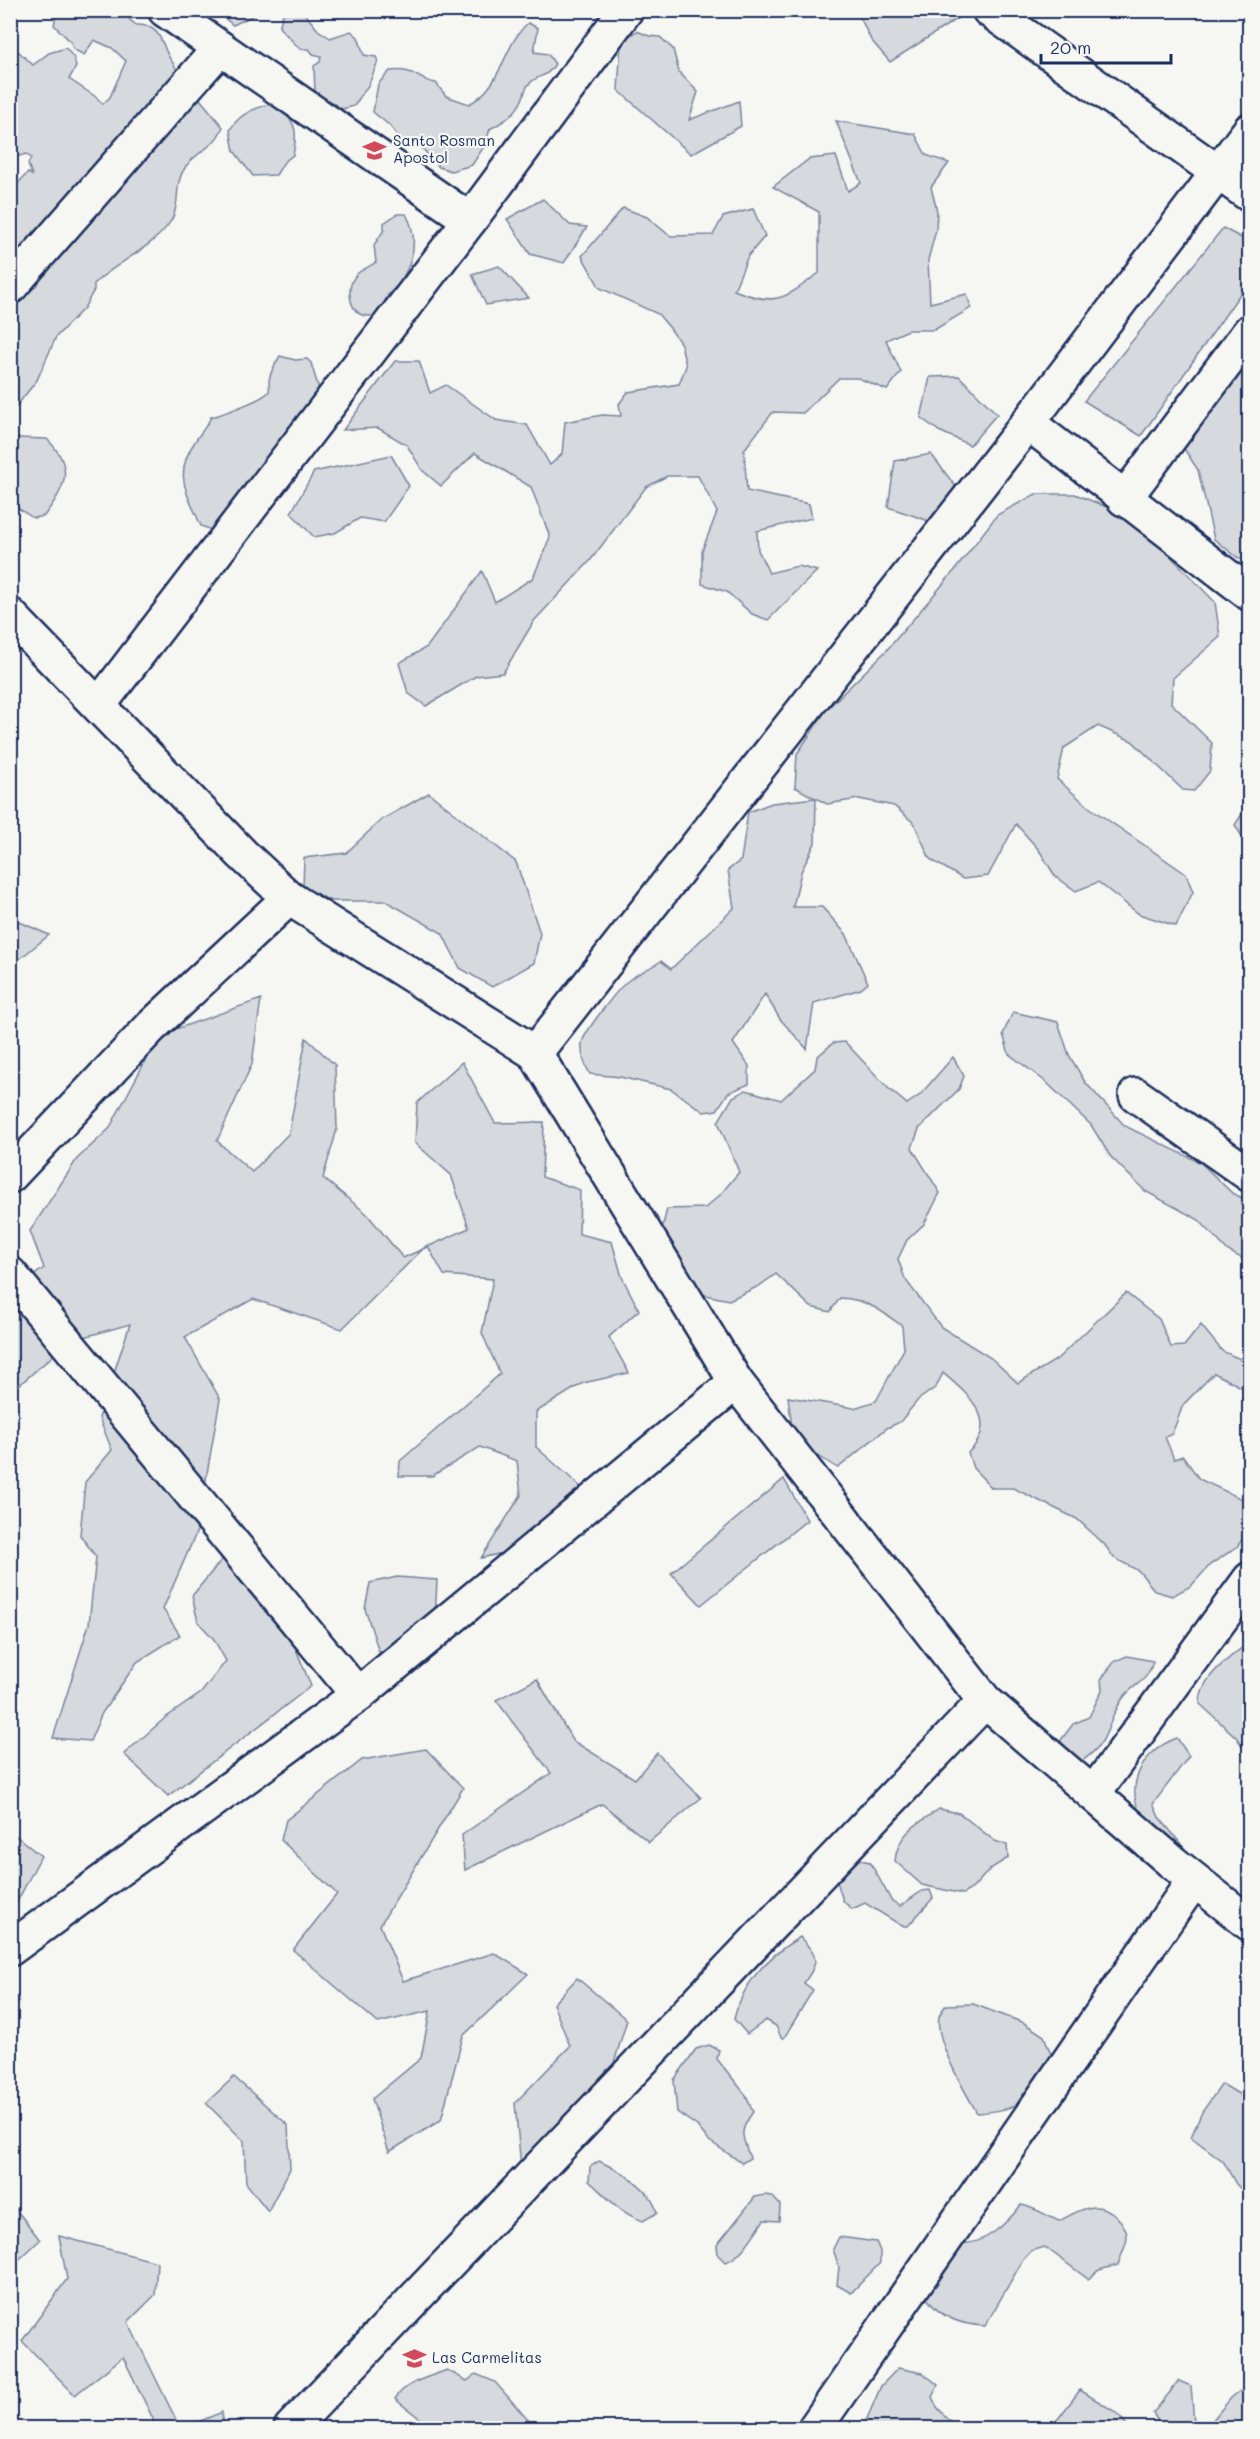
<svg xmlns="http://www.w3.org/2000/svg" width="1260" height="2439" font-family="Mali,sans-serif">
  <rect width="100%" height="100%" fill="#f6f6f2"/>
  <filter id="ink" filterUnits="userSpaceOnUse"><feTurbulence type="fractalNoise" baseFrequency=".0167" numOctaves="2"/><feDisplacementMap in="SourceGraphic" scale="12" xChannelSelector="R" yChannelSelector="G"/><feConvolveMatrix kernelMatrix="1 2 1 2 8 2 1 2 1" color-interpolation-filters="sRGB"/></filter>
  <g filter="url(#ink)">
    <g fill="#d6d9dd" stroke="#78849e" stroke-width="1.5">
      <path d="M57 11H127L128 18 136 25C155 24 160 35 166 51 172 66 177 61 178 82H193L202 94 200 99 223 127C212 151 200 148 186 166 173 184 181 202 172 219 156 247 116 262 94 284V290L84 308 56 337 37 380 11 413V190L28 173 32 175 28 164 31 158 26 154 16 157 11 155V54L19 52 33 65 49 53 66 48 74 58 76 67 69 79 96 97 103 104 110 97 126 61 112 48 94 40 84 55 73 49 71 42 54 25Z"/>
      <path d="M220 11V10L262 11 233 25 222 16Z"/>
      <path d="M288 11 305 14 318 30 330 38 351 31 358 37 364 55 376 57 378 61 369 84 354 106 342 109 315 93 314 66 320 62 321 56 313 54 309 49H300L279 27 283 14Z"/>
      <path d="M857 11 969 10V11L890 62 871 40Z"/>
      <path d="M528 23 538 28 534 52 548 54 555 64C546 79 539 74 530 83 524 89 525 94 522 100 516 114 503 122 490 129L485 145 472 165 451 171 439 167 421 147 404 144 390 126 373 112 378 84 390 71C417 68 416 80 436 83L446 96 469 104C503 87 502 46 528 23Z"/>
      <path d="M637 31 649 36 660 37 673 49 679 72 698 92 689 120 739 101 741 126 691 154 618 90 621 42Z"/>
      <path d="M273 104C295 121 299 127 293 155L284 162 276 175 253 176 234 151 230 130C239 114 255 107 273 104Z"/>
      <path d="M836 121 915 134 926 155 949 163 931 187 937 211 936 230 928 260 930 303 967 294 971 308 934 330H908L886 340 901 372 887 390 858 378H839L803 413 773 412 744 450 747 491 809 504 812 518 757 531 758 550 769 573 798 566 817 571 768 620 752 614 727 592 702 584V551L717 512 698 476H667L646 487 590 561 534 621 503 673 476 676 426 706 408 693 399 663 427 647 482 571 495 602 533 578 550 537 531 487 475 453 441 486 422 470 407 445 378 428 343 430 395 361H419L430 393 446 385 496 420 527 425 550 465 562 454 565 422 602 415 621 416 619 404 628 392 679 384 686 366 681 344 669 327 658 314 600 288 582 256 623 208 647 217 670 236 713 235 723 217 753 209 765 236 748 256 734 290C777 307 784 299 819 273V212L773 187 809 159 836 156 848 191 861 183Z"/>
      <path d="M543 199 570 225 587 227 564 263 530 254 507 219Z"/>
      <path d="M397 214H406C419 237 414 263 398 285 395 288 391 290 388 295 384 301 383 309 379 316 372 316 365 317 360 314 348 307 347 285 356 275 361 269 370 267 376 262L374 245 384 230V223Z"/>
      <path d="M1223 228 1249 242V281L1141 436 1084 401Z"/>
      <path d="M499 266 529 298 486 305 472 274Z"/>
      <path d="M280 356 295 360 307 359 311 363 321 396 214 531 201 526C187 493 172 474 196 440 201 432 207 426 211 417 220 415 267 398 269 391 270 388 269 385 269 381 270 372 275 364 280 356Z"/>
      <path d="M1249 360V562L1237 557 1214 539 1198 470 1179 441 1208 401Z"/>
      <path d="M959 376 997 414 970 445 939 431 921 418 930 377Z"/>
      <path d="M17 438 47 439C76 468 65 488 44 516L33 518 18 508 13 495H11V445Z"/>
      <path d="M931 454 956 487 929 521 888 507 895 461Z"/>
      <path d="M391 455 409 486 384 522 360 518 335 533 314 537 291 513 314 472Z"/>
      <path d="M1036 494H1075L1116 511 1153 538 1215 602 1220 637 1173 678 1171 703 1212 743 1210 771 1194 791 1183 790 1132 741 1098 726 1064 748 1057 779 1089 807 1186 874 1193 892 1176 926 1139 914 1098 882 1076 891 1055 876 1039 850 1016 824 988 876 963 879 930 859 914 823 894 806 859 799 827 804 816 798 815 843 801 872 793 907H822L846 934 868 983 861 989 814 1003 807 1049 780 1019 765 994 733 1043 749 1066V1084L728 1093 717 1110 704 1112 671 1089 620 1077 590 1074C584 1064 581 1055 582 1043 584 1032 619 987 629 980 638 973 651 968 661 961L671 969 734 908 728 870 741 860 748 812 772 803 815 798 795 787 797 754 826 710 886 651 955 570 997 515Z"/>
      <path d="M429 793 516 862 540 933 534 963 492 987 460 968 442 933 386 901H331L303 887 304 858 346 853 381 820Z"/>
      <path d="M1249 803V848L1235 825Z"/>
      <path d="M11 918 49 935 11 966Z"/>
      <path d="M261 999 252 1064 217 1141 252 1172 289 1133 306 1038 335 1065 337 1129 323 1178 367 1214 403 1258 469 1228 451 1175 415 1143 417 1103 462 1062 495 1123 544 1122 542 1177 580 1190 579 1234 612 1242 622 1277 639 1310 609 1337 629 1373 583 1383 536 1412V1447L582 1488 584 1534 481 1558 521 1495 517 1461 480 1447 432 1476H399L400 1461 500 1374 482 1333 493 1279 444 1275 427 1245 342 1329 253 1299 185 1337 220 1399 197 1531 163 1609 180 1635 137 1662 102 1713 90 1741 53 1738 89 1624 96 1557 80 1535 85 1482 112 1450 99 1418 130 1324 70 1341 11 1392V1292L44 1268 30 1231 77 1159 109 1129 159 1035Z"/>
      <path d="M1013 1012 1058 1022 1069 1055 1085 1082 1125 1126 1201 1163 1232 1193 1249 1201V1262L1228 1251 1199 1220 1145 1191 1110 1156 1091 1125 1046 1082 1009 1054 1003 1034Z"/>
      <path d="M845 1042 888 1088 907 1104 920 1095 953 1057 964 1076 959 1089 919 1129 912 1148 940 1193 924 1224 907 1240 898 1259 905 1279 941 1327 991 1358 1018 1383 1056 1360 1126 1293 1159 1319 1171 1347 1184 1346 1201 1325 1222 1351 1249 1363V1386L1241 1387 1214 1373 1183 1405 1172 1434 1165 1437 1174 1459 1183 1456 1199 1479 1242 1499 1249 1509V1529L1237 1547 1211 1564 1191 1586 1172 1596 1155 1591 1139 1571 1114 1558 1104 1544 1077 1519 1013 1488H992L973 1468 968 1453C1001 1422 969 1395 943 1373L936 1387 918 1400 900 1422 887 1428 838 1468 794 1442 788 1397 854 1408 876 1401 904 1349 902 1326C882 1311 866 1299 840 1298L830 1312 811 1307 776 1274 759 1286 729 1300 705 1295 678 1276 662 1229 667 1209 705 1208 720 1195 739 1172 718 1122 733 1097 746 1090 781 1100 815 1069 817 1057 833 1043Z"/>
      <path d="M784 1479 807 1520 701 1605 671 1573Z"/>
      <path d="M223 1558 291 1637 311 1686 168 1796 124 1754 165 1718 201 1693 226 1661 213 1638 198 1622 192 1596Z"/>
      <path d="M397 1577 437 1580 435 1619 382 1661 365 1609 370 1583Z"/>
      <path d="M1249 1642V1762L1245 1761 1247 1753 1236 1737 1200 1704C1199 1677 1230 1658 1249 1642Z"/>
      <path d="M1127 1656 1153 1661C1147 1685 1133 1682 1121 1701 1103 1730 1112 1741 1079 1763L1064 1757 1061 1740 1073 1724 1089 1717 1102 1690 1101 1679 1115 1661Z"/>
      <path d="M537 1679 573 1741 635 1779 657 1753 701 1798 649 1842 602 1804 465 1870 462 1835 551 1773 496 1700Z"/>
      <path d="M1177 1738 1189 1756 1153 1804 1159 1817 1194 1860C1179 1849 1157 1837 1146 1823 1121 1789 1141 1751 1177 1738Z"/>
      <path d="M426 1749 463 1788 380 1925 403 1981 494 1953 528 1974 463 2036 441 2120 389 2152 372 2099 421 2058 430 2011 378 2023 293 1950 337 1894 281 1840 286 1820 362 1760Z"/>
      <path d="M939 1809 959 1813 995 1841 1007 1845 1008 1858 990 1869 973 1888 963 1894 922 1885 895 1861C897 1834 917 1824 939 1809Z"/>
      <path d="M11 1832 41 1856 17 1902 11 1906Z"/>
      <path d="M855 1859 870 1862 891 1900 900 1906 922 1891 930 1890 933 1898 908 1926H902L865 1903 852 1909 843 1901 836 1878Z"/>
      <path d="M800 1937C818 1957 820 1960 804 1983L813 1990 784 2038 781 2037 776 2026 766 2020 747 2034 734 2019C743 1982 768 1956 800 1937Z"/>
      <path d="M577 1978 627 2020 613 2066 521 2167 515 2103 570 2046 553 2004Z"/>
      <path d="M973 2004 1024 2023 1044 2036 1051 2054C1032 2098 1028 2109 977 2113 966 2093 934 2040 939 2017 940 2013 944 2008 946 2005Z"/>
      <path d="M709 2045 719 2050 717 2059 745 2094 753 2112C738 2132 742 2136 750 2158L742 2163 708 2140 697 2126 677 2112 674 2080 696 2049Z"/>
      <path d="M234 2077 288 2125 290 2169 268 2211 246 2183 244 2141 206 2103Z"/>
      <path d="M1222 2084 1249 2100V2197L1236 2184 1223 2161 1191 2137 1202 2112Z"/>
      <path d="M599 2161C622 2172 651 2187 657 2213L643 2221C620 2213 607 2197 589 2181L590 2167Z"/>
      <path d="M765 2195 772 2196 780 2205 779 2221 764 2220C755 2232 740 2260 725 2262L718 2255 717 2245 755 2197Z"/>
      <path d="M11 2203 40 2240 11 2267Z"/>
      <path d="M1021 2205C1036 2208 1045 2215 1059 2221 1078 2211 1097 2198 1116 2216 1121 2221 1127 2229 1127 2237 1127 2245 1120 2257 1118 2265L1099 2270 1088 2279 1045 2247 1031 2251 1023 2260 985 2326C961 2325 940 2318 927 2298L935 2277 961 2243C984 2246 1008 2222 1021 2205Z"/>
      <path d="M59 2236 157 2262 155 2295 128 2322 180 2428H154L153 2419 123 2357 75 2395 22 2341 67 2279Z"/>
      <path d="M839 2237 876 2242 880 2251V2263L851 2293 837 2285 839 2267 833 2249Z"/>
      <path d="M898 2368 923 2373 938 2385 932 2397 937 2407 956 2428H863L881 2386Z"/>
      <path d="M447 2370 467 2381 476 2374 495 2382 535 2428H432L395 2399C405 2382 429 2377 447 2370Z"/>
      <path d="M1179 2381 1191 2386 1194 2423 1197 2428H1162L1153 2413Z"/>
      <path d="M1249 2384V2428H1206L1231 2398Z"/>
      <path d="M1080 2390 1117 2413 1126 2424 1125 2428H1051Z"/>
      <path d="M222 2412V2428H183Z"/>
    </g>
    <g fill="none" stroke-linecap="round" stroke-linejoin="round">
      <defs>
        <g id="street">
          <path d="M165 10 470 220"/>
          <path d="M989 10 1250 195"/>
          <path d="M10 287 220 48"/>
          <path d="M1028 423 1250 594"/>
          <path d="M1124 499 1250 331"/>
          <path d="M10 615 242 854 289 898 535 1053 736 1382 985 1701 1172 1862 1250 1924"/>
          <path d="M99 705 470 220 626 10"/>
          <path d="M535 1053 1028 423 1250 130"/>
          <path d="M1136 1095 1250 1175"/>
          <path d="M10 1176 151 1027 289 898"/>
          <path d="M10 1274 358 1695"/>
          <path d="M1093 1794 1250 1579"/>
          <path d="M10 1949 358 1695 736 1382"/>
          <path d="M291 2428 985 1701"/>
          <path d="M815 2428 1194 1880"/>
        </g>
      </defs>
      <use href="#street" stroke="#1b2f5e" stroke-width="38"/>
      <use href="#street" stroke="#f6f6f2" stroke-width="33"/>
    </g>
  </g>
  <defs>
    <symbol id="school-bare" viewBox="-9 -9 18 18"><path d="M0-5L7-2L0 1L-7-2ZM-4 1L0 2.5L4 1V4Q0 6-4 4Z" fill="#d1495b" stroke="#f6f6f2" stroke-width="2.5" paint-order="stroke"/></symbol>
  </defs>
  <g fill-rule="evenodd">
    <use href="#school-bare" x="358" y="134" width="33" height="33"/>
    <use href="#school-bare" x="398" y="2342" width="33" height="33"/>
  </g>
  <g text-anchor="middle" stroke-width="4.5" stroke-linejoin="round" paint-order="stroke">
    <g font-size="15" fill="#1b2f5e" stroke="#f6f6f2" text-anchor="start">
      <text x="393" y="146">Santo Rosman<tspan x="393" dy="17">Apostol</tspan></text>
      <text x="432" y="2363">Las Carmelitas</text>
    </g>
  </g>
  <rect width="1260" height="2439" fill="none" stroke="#f6f6f2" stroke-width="36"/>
  <rect x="18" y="18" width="1224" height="2403" fill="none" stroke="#1b2f5e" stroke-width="2" filter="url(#ink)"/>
  <path d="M1041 54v9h130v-9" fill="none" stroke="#1b2f5e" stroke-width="3"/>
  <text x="1050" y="54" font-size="18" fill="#1b2f5e" stroke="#f6f6f2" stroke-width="4.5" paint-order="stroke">20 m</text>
</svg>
